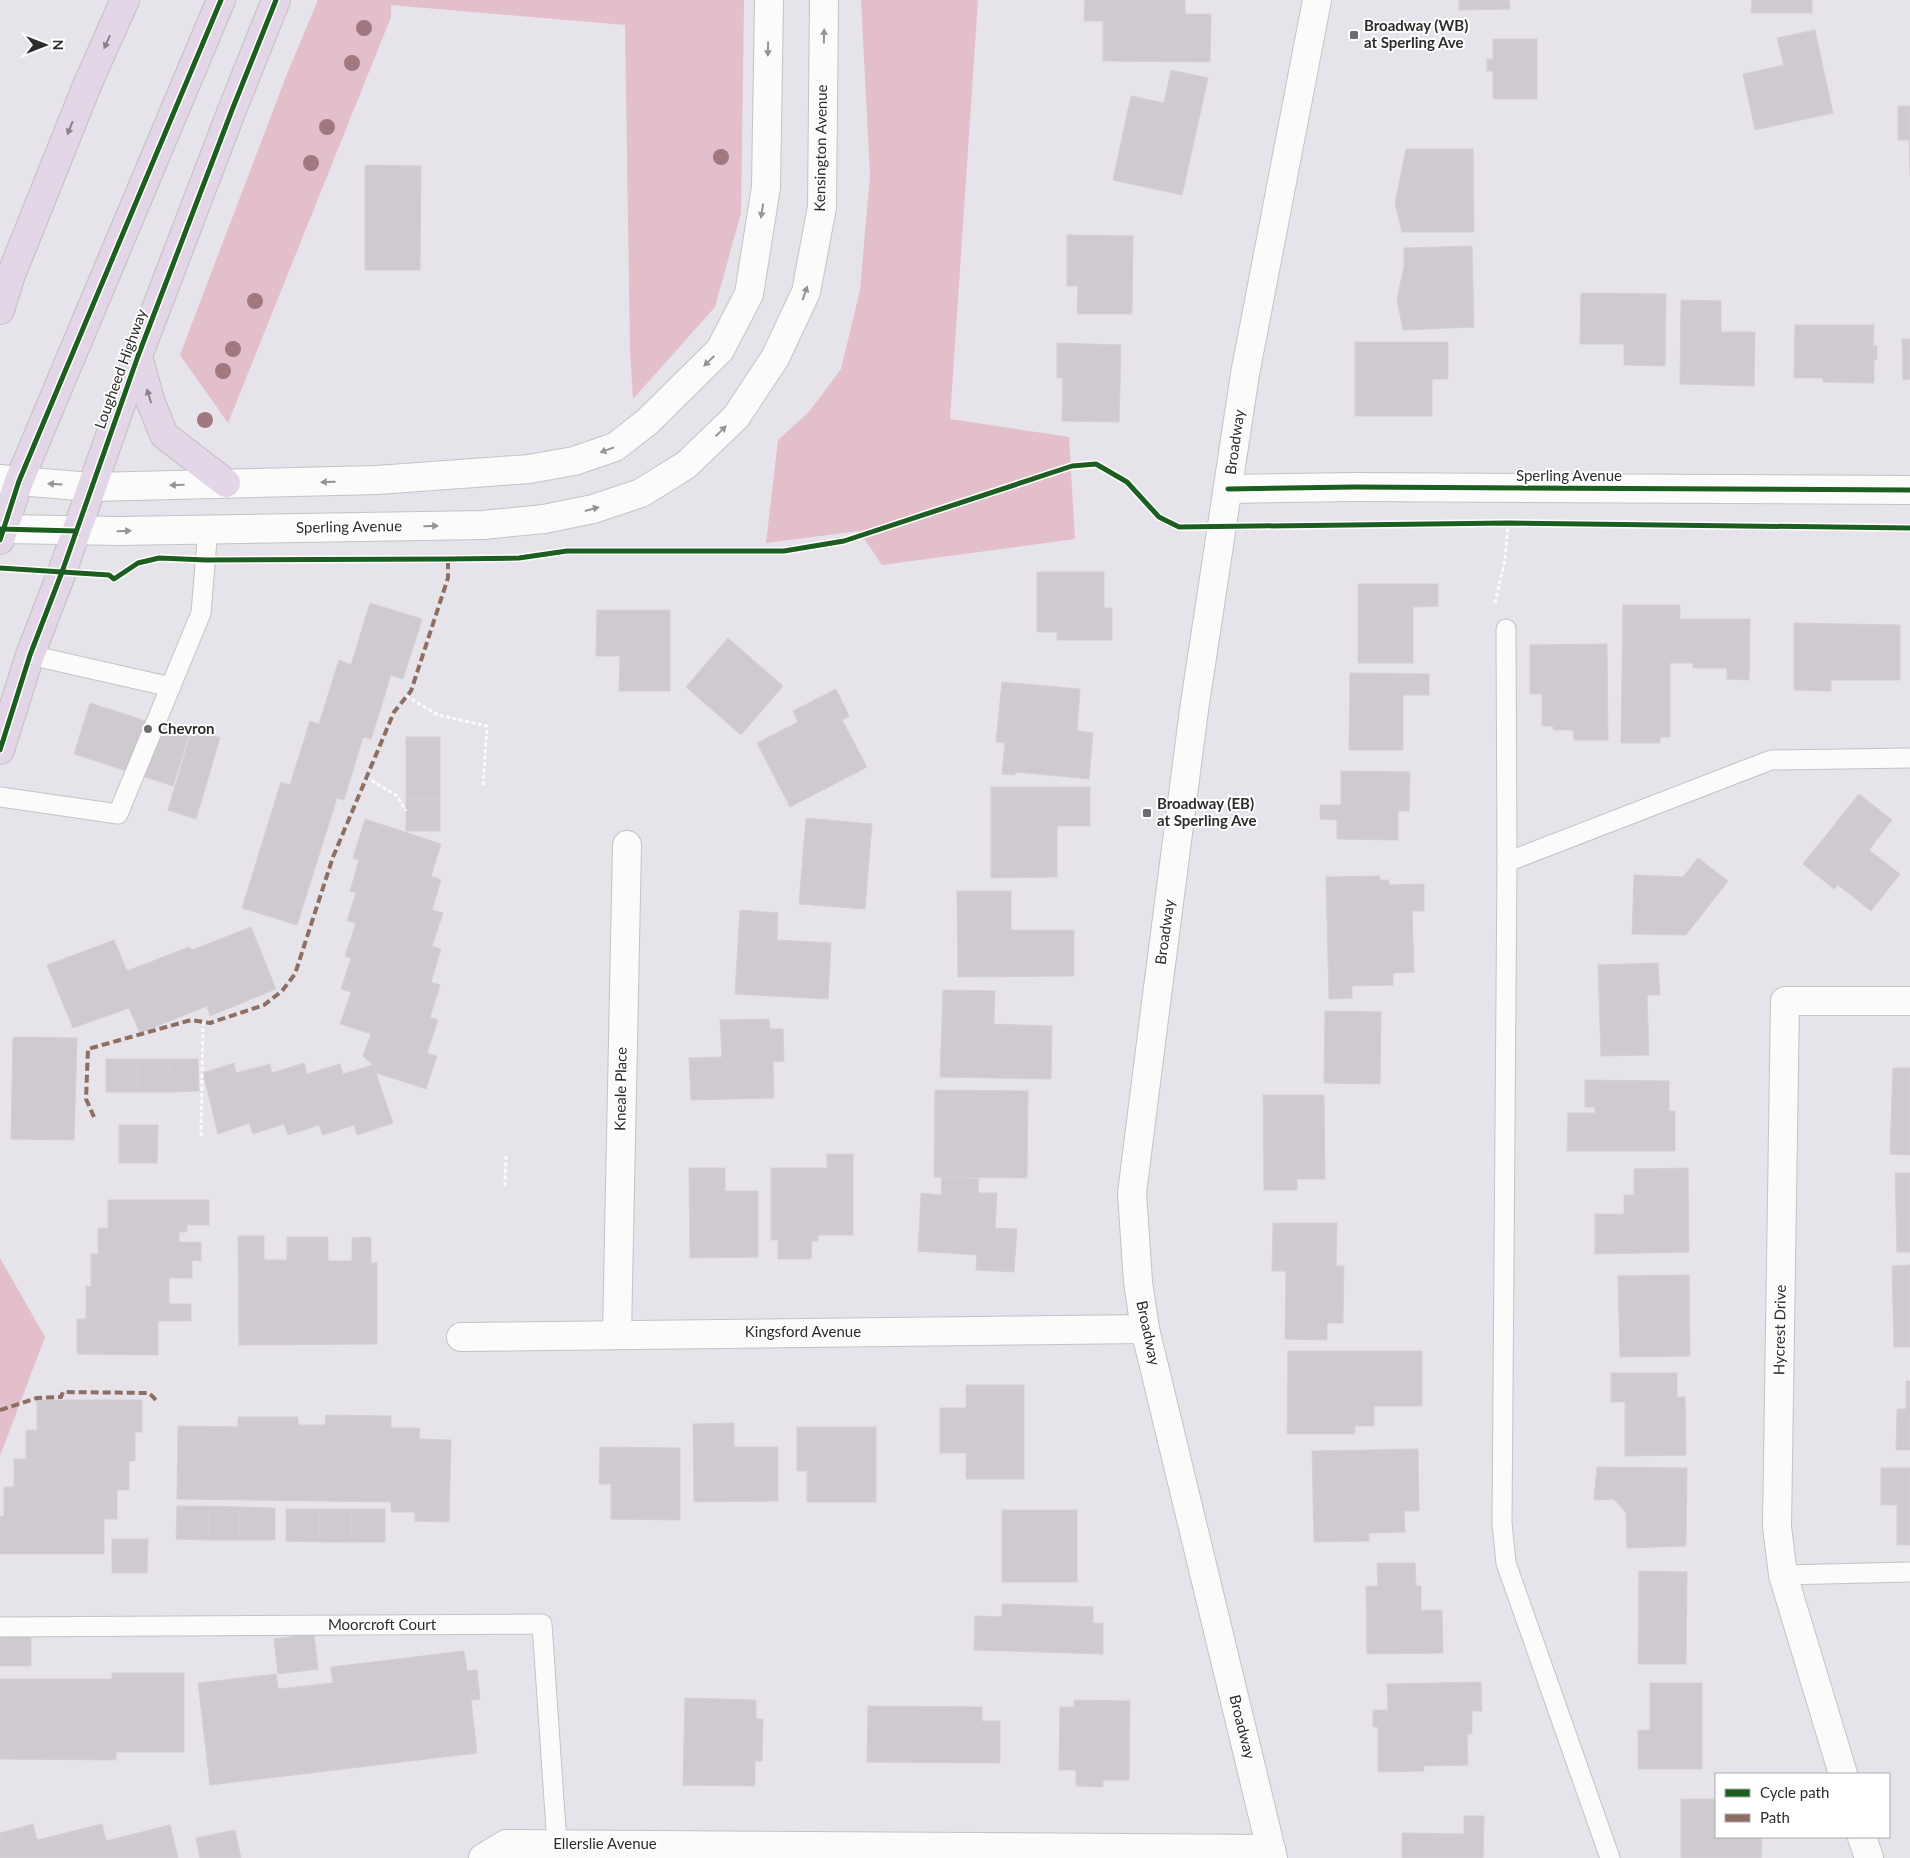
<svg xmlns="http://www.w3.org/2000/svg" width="1910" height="1858" font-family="Lato,sans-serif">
  <rect width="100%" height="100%" fill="#e7e3ea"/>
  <g fill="#e3becb">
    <path d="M318 0H744L741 213 715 307 633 399 630 349 625 25 391 5V17L228 423 180 355 287 74Z"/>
    <path d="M861 0H978L950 419 1069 437 1075 539 882 565 859 531 766 543 778 440 809 412 841 369 860 290 870 176Z"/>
    <path d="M0 1258 45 1337 0 1456Z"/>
  </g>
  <g fill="#cecad0" stroke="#d3cfd5">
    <path d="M1085 0H1185V14H1211L1210 62 1103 61V21H1084Z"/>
    <path d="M1459 0H1509L1510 9 1459 10Z"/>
    <path d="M1752 0H1812V13H1751Z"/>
    <path d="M1815 30 1833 113 1755 130 1743 74 1784 65 1777 38Z"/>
    <path d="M1493 39H1537V99H1493V71H1487V59H1493Z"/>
    <path d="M1171 70 1208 78 1182 195 1113 180 1131 96 1164 103Z"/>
    <path d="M1898 106H1910V176L1909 140H1898Z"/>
    <path d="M1406 149H1473L1474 232H1402L1395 203Z"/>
    <path d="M365 165 421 166 420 270H365Z"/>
    <path d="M1067 235 1133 236 1132 314H1077L1078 286H1067Z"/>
    <path d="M1472 246 1474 327 1403 330 1397 299 1404 266V248Z"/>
    <path d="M1581 293 1666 294 1665 366 1624 365V344H1580Z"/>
    <path d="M1681 300 1721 301V332H1755L1754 386 1680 384Z"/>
    <path d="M1795 325H1874L1873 346H1877V360H1874V383L1823 382V378H1794Z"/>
    <path d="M1902 339H1910V379L1903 380Z"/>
    <path d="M1355 342H1448V379H1432V416H1355Z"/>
    <path d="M1057 343 1121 345 1119 422 1062 421 1063 378H1057Z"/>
    <path d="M1037 572H1104V608H1112V640H1057V632H1037Z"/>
    <path d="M1358 584H1438V606L1413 607V663H1358Z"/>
    <path d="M370 603 422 619 403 679 391 675 371 739 363 737 344 800 337 798 297 925 242 908 281 782 290 785 310 721 319 724 339 660 351 665Z"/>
    <path d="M1623 605H1680V619H1750L1749 680 1727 679V668H1693V663H1670V737H1660V743H1621Z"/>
    <path d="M597 610H670V691H619L620 656H596Z"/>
    <path d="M1794 623 1900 625V680H1831V691L1794 690Z"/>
    <path d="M728 638 783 686 741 735 686 687Z"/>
    <path d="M1607 644 1608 740H1574L1573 730H1553V726H1542V694H1530V645Z"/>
    <path d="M1350 673 1429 674V695H1403V750H1349Z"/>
    <path d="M1002 682 1080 689 1077 731 1093 733 1089 779 1015 772V775L1002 774 1005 743 996 742Z"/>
    <path d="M836 689 849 716 842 720 867 767 790 807 757 743 798 722 793 711Z"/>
    <path d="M90 703 189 735 173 786 74 754Z"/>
    <path d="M192 729 220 738 196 819 168 810Z"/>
    <rect x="406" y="737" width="34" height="61"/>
    <path d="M1341 771 1410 772 1409 811H1398V840L1337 839V820L1320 819V805H1341Z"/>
    <path d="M991 787H1090V826H1057V877L991 878Z"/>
    <path d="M1859 794 1892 820 1869 850 1900 874 1871 911 1838 885 1834 889 1803 864Z"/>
    <rect x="406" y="798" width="34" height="33"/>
    <path d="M806 818 872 824 865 909 799 904Z"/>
    <path d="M365 819 441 844 431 876 441 880 432 910 443 913 432 946 441 949 431 982 440 985 430 1017 438 1020 427 1053 437 1056 426 1089 377 1073 373 1065 363 1056 371 1034 340 1024 351 992 341 989 351 958 345 956 356 923 347 921 356 893 350 891 359 860 353 858Z"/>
    <path d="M1698 858 1728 881 1686 935 1632 934 1634 875 1683 877Z"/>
    <path d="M1379 876 1380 880H1389V885L1424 884V911H1412L1414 972 1393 973V985L1352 986V998L1329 999 1326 877Z"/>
    <path d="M957 891H1011V930H1074V976L958 977Z"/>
    <path d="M740 910 778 913 777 940 831 943 828 999 735 994Z"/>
    <path d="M251 927 276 989 210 1016 207 1006 140 1033 129 1008 73 1028 47 965 114 940 127 971 189 947 192 950Z"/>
    <path d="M1658 963 1660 995H1647L1649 1055 1601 1056 1598 965Z"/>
    <path d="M943 990 995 991 994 1024 1052 1026 1051 1079 940 1077Z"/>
    <path d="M1325 1011 1381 1012 1380 1084 1324 1083Z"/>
    <path d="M769 1019 770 1029H783L784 1061 773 1062 774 1098 691 1100 689 1058 722 1057 720 1020Z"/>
    <path d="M13 1037 77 1038 74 1140 11 1139Z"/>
    <rect x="106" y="1059" width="32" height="33"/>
    <path d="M138 1059H169L170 1092H138Z"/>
    <path d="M169 1059H198L199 1091 170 1092Z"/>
    <path d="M234 1063 236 1073 270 1064 272 1073 304 1063 307 1074 340 1064 343 1074 373 1065 393 1123 357 1135 354 1125 323 1135 319 1125 288 1135 284 1124 253 1134 249 1123 218 1134 203 1073Z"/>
    <path d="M1893 1068H1910V1155L1890 1154Z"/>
    <path d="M1585 1080 1669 1081V1111H1675V1151H1567L1568 1113H1595V1107H1585Z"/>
    <path d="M935 1090 1028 1091 1027 1178 934 1177Z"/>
    <path d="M1263 1095H1324L1325 1179H1297V1190H1264Z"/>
    <path d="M119 1125H158L157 1163H119Z"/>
    <path d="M827 1154H853V1235H818V1241H812L811 1259H778V1240H771V1168H827Z"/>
    <path d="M689 1168H725V1191H758V1257L690 1258Z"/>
    <path d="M1688 1168 1689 1252 1595 1254V1214H1624V1195H1634V1169Z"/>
    <path d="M1895 1173H1910V1252H1897Z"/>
    <path d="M942 1177 979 1179 978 1193H997L995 1228 1017 1229 1014 1272 976 1270 977 1255 918 1251 921 1193 941 1195Z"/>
    <path d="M108 1200H209V1225H187V1232H179V1242H201V1261L192 1260V1278H169V1304H191V1321H158V1355L77 1354V1319H86V1286L91 1287V1254H98V1228H108Z"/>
    <path d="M1273 1223H1337L1336 1266H1344L1343 1323H1327V1340L1285 1339 1286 1271H1272Z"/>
    <path d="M238 1236H264V1260H287V1237H328V1261H352V1238L371 1237V1263H377V1344L239 1345Z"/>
    <path d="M1910 1265V1347H1894L1892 1266Z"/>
    <path d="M1689 1275 1690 1356 1620 1357 1618 1276Z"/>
    <path d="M1288 1351H1422V1406H1374V1426H1355V1434H1287Z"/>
    <path d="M1611 1373H1677V1397H1685L1686 1455 1625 1456V1402H1611Z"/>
    <path d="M1906 1381H1910V1450H1896L1897 1409H1906Z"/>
    <path d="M966 1385H1024V1479H966V1453H940V1408H966Z"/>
    <path d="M37 1400H142V1432H135V1461H129V1490H117V1519H104V1554H0V1516H4V1487H14V1459H26V1430H37Z"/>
    <path d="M326 1415 391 1416V1428H420L419 1439 451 1440 449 1522 415 1521V1512H391V1502L177 1499 178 1426 238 1427V1417H298V1425H325Z"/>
    <path d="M734 1423V1447H778V1501L694 1502 693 1424Z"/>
    <path d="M797 1427H876V1502H807V1471H797Z"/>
    <path d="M600 1447 680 1448V1520L611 1519V1484H599Z"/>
    <path d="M1418 1449 1419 1511H1404L1405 1532 1369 1533V1541L1314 1542 1312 1451Z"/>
    <path d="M1597 1467 1687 1468 1686 1546 1627 1548 1626 1513 1614 1499 1594 1500Z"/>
    <path d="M1881 1468H1910V1545H1897V1505H1881Z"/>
    <path d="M177 1506H209L208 1540 176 1539Z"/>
    <path d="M209 1506 240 1507 239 1540H208Z"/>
    <path d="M240 1507 275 1508V1540H239Z"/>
    <path d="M286 1509H320V1542L286 1541Z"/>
    <rect x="320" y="1509" width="32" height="33"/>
    <rect x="352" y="1509" width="33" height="33"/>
    <rect x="1002" y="1510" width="75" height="72"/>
    <path d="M112 1539H148L147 1573H112Z"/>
    <path d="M1377 1563H1415L1416 1586H1421V1610H1442L1443 1653 1367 1654 1366 1586H1378Z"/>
    <path d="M1639 1571 1687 1572 1686 1664H1638Z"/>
    <path d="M1002 1604 1093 1607V1623H1103V1654L974 1650 975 1616 1002 1617Z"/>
    <rect x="0" y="1632" width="31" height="34"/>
    <path d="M314 1634 318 1669 278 1674 274 1639Z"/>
    <path d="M464 1651 467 1671 477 1670 480 1699 471 1700 477 1753 210 1785 198 1683 276 1674 278 1689 333 1683 331 1667Z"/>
    <path d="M112 1673H184V1752H116V1760L0 1759V1679H112Z"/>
    <path d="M1481 1682 1482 1711H1472V1733L1467 1735 1468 1765 1424 1766V1771L1378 1772V1727H1373V1710H1388L1387 1684Z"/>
    <path d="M1650 1683H1702V1769H1638V1730H1650Z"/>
    <path d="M685 1698 756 1700V1719H763L762 1761H755V1786L683 1785Z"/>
    <path d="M1074 1700 1130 1701 1129 1780H1103V1787L1076 1786V1770H1059L1060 1707H1074Z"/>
    <path d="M868 1706 982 1707V1721H1000V1763L867 1762Z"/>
    <path d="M1681 1799H1716V1837H1762L1761 1858H1681Z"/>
    <path d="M1464 1816H1484L1483 1858H1402V1833L1464 1834Z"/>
    <path d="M33 1824 37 1840 102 1824 106 1841 170 1825 178 1858H0V1833Z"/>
    <path d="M235 1830 241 1858H200L196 1838Z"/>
  </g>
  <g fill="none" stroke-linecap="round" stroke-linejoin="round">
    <defs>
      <g id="service">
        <path d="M1506 629 1507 862"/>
        <path d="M30 655 171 687"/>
        <path d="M0 797 118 814 201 613 208 528"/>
        <path d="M1783 1575 1910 1572"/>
        <path d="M0 1627 542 1624 557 1844"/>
        <path d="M1610 1858 1506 1563 1502 1523 1507 862 1771 760 1910 758"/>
      </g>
      <g id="minor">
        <path d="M617 1334 627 845"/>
        <path d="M461 1337 1145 1329"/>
        <path d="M1843 1774 1783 1575 1777 1527 1785 1001H1910"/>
        <path d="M1862 1837 1869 1858"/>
        <path d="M483 1858 506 1844 1271 1849"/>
      </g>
      <g id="tertiary">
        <path d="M0 479 19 481"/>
        <path d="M1228 489 1354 487 1910 490"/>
        <path d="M1273 1858 1145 1329 1138 1282 1132 1193 1156 1003 1194 710 1245 374 1317 0"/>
      </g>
      <g id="secondary">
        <path d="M19 481 91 487 377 480 529 469 574 461 615 447 647 422 720 350 749 294 766 187 769 0"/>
        <path d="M4 529 119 531 483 525 544 519 593 509 641 493 686 465 736 417 775 358 806 292 822 207 824 0"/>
      </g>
      <g id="primary">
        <path d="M0 310 11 275 88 83 125 0"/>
        <path d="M138 356 150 400 164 435 226 483"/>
        <path d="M0 540 19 481 221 0"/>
        <path d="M0 750 30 655 62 572 138 356 232 110 276 0"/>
      </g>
    </defs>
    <use href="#service" stroke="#c3c3c4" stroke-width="21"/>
    <use href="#minor" stroke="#c3c3c4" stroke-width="30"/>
    <use href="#tertiary" stroke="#c3c3c4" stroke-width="30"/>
    <use href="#secondary" stroke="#c3c3c4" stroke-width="30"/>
    <use href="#primary" stroke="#c0bfc2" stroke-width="30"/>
    <g stroke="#fbfbfc" stroke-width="3" stroke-dasharray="4 2.5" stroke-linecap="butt">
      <path d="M1495 603 1505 560 1508 523"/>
      <path d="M406 696 438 715 487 726 483 786"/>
      <path d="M366 777 397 796 406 811"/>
      <path d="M201 1136 203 1022"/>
      <path d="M505 1186 506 1154"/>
    </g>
    <use href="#service" stroke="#fbfbfc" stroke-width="19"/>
    <use href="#minor" stroke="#fbfbfc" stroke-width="28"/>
    <use href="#tertiary" stroke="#fbfbfc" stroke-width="28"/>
    <use href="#secondary" stroke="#fbfbfc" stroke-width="28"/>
    <use href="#primary" stroke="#e3d6e6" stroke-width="28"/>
    <g stroke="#8d6e63" stroke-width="4" stroke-dasharray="8 4" stroke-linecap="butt">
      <path d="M94 1117 86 1099 88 1049 191 1020 210 1023 264 1005 282 991 295 974 333 857 394 712 411 691 448 578V559"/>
      <path d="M0 1410 37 1398 61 1397 63 1392 149 1393 158 1402"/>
    </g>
    <defs>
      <g id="cycleway">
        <path d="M1228 489 1354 487 1910 490"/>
        <path d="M0 529 76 531"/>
        <path d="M0 540 19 481 221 0"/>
        <path d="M0 568 109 575 114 579 138 563 159 558 206 560 448 559 519 558 567 551H784L844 541 1072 466 1096 464 1127 482 1159 517 1179 527 1508 523 1910 528"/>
        <path d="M0 750 30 655 62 572 138 356 232 110 276 0"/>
      </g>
    </defs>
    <use href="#cycleway" stroke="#fff" stroke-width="8"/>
    <use href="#cycleway" stroke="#1b5e20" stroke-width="5"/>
  </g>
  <g fill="#a17780">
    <circle cx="364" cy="28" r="8"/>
    <circle cx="352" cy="63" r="8"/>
    <circle cx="327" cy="127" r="8"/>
    <circle cx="721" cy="157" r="8"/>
    <circle cx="311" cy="163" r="8"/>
    <circle cx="255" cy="301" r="8"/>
    <circle cx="233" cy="349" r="8"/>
    <circle cx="223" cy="371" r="8"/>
    <circle cx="205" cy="420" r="8"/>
  </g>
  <defs><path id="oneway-solid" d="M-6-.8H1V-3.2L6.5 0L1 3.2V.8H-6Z" transform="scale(1.25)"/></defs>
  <g fill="#949494">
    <use href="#oneway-solid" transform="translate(824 36) rotate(-89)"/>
    <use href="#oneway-solid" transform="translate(768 49) rotate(91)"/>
    <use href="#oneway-solid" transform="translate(762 211) rotate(99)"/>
    <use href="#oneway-solid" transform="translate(805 293) rotate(-71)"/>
    <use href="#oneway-solid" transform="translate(709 361) rotate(136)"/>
    <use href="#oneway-solid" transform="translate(721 431) rotate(-44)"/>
    <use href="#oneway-solid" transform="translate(607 450) rotate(160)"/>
    <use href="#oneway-solid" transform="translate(328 482) rotate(179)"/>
    <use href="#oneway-solid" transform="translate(55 484) rotate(-176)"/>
    <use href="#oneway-solid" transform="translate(177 485) rotate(179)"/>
    <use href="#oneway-solid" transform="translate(592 509) rotate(-15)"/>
    <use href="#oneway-solid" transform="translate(431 526) rotate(-1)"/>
    <use href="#oneway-solid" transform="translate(124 531) rotate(-1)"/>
  </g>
  <g fill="#88828a">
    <use href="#oneway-solid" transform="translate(107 42) rotate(114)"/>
    <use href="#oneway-solid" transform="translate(70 128) rotate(112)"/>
    <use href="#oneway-solid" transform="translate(149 396) rotate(-107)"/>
  </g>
  <g fill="#6e6d6f" stroke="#fff" stroke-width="2">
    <rect x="1349" y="30" width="10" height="10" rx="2.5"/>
    <circle cx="148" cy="729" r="5"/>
    <rect x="1142" y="808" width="10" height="10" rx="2.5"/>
  </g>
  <g text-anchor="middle" stroke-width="4" stroke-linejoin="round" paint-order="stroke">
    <g font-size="15" font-weight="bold" fill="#2d2d2d" stroke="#fff" text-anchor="start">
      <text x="1364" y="31">Broadway (WB)<tspan x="1364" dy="17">at Sperling Ave</tspan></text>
      <text x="158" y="734">Chevron</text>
      <text x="1157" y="809">Broadway (EB)<tspan x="1157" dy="17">at Sperling Ave</tspan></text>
    </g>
    <g font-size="15" fill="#2d2d2d" stroke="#fff">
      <text transform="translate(821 148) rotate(-89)" y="5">Kensington Avenue</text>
      <text transform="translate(121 369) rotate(-70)" y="5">Lougheed Highway</text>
      <text transform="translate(1235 442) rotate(-82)" y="5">Broadway</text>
      <text x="1569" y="481">Sperling Avenue</text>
      <text transform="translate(349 527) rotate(-1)" y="5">Sperling Avenue</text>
      <text transform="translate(1165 932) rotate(-82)" y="5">Broadway</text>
      <text transform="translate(621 1089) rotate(-89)" y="5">Kneale Place</text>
      <text transform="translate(1780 1330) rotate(-89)" y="5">Hycrest Drive</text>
      <text x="803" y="1337">Kingsford Avenue</text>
      <text transform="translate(1148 1333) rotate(78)" y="5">Broadway</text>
      <text x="382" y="1630">Moorcroft Court</text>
      <text transform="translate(1242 1727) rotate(76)" y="5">Broadway</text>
      <text x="605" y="1849">Ellerslie Avenue</text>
    </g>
  </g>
  <rect x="1715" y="1773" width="175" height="65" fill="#ffffff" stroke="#ababab"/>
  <rect x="1725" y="1789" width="25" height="8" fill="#1b5e20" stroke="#ababab"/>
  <text x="1760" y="1798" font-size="15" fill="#2d2d2d">Cycle path</text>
  <rect x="1725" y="1814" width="25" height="8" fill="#8d6e63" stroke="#ababab"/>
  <text x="1760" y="1823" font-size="15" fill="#2d2d2d">Path</text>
  <g transform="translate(45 45) rotate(90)" stroke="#ffffff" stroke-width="4" paint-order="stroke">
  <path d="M0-4L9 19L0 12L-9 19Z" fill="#2d2d2d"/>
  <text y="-8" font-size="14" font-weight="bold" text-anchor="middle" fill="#2d2d2d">N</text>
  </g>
</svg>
